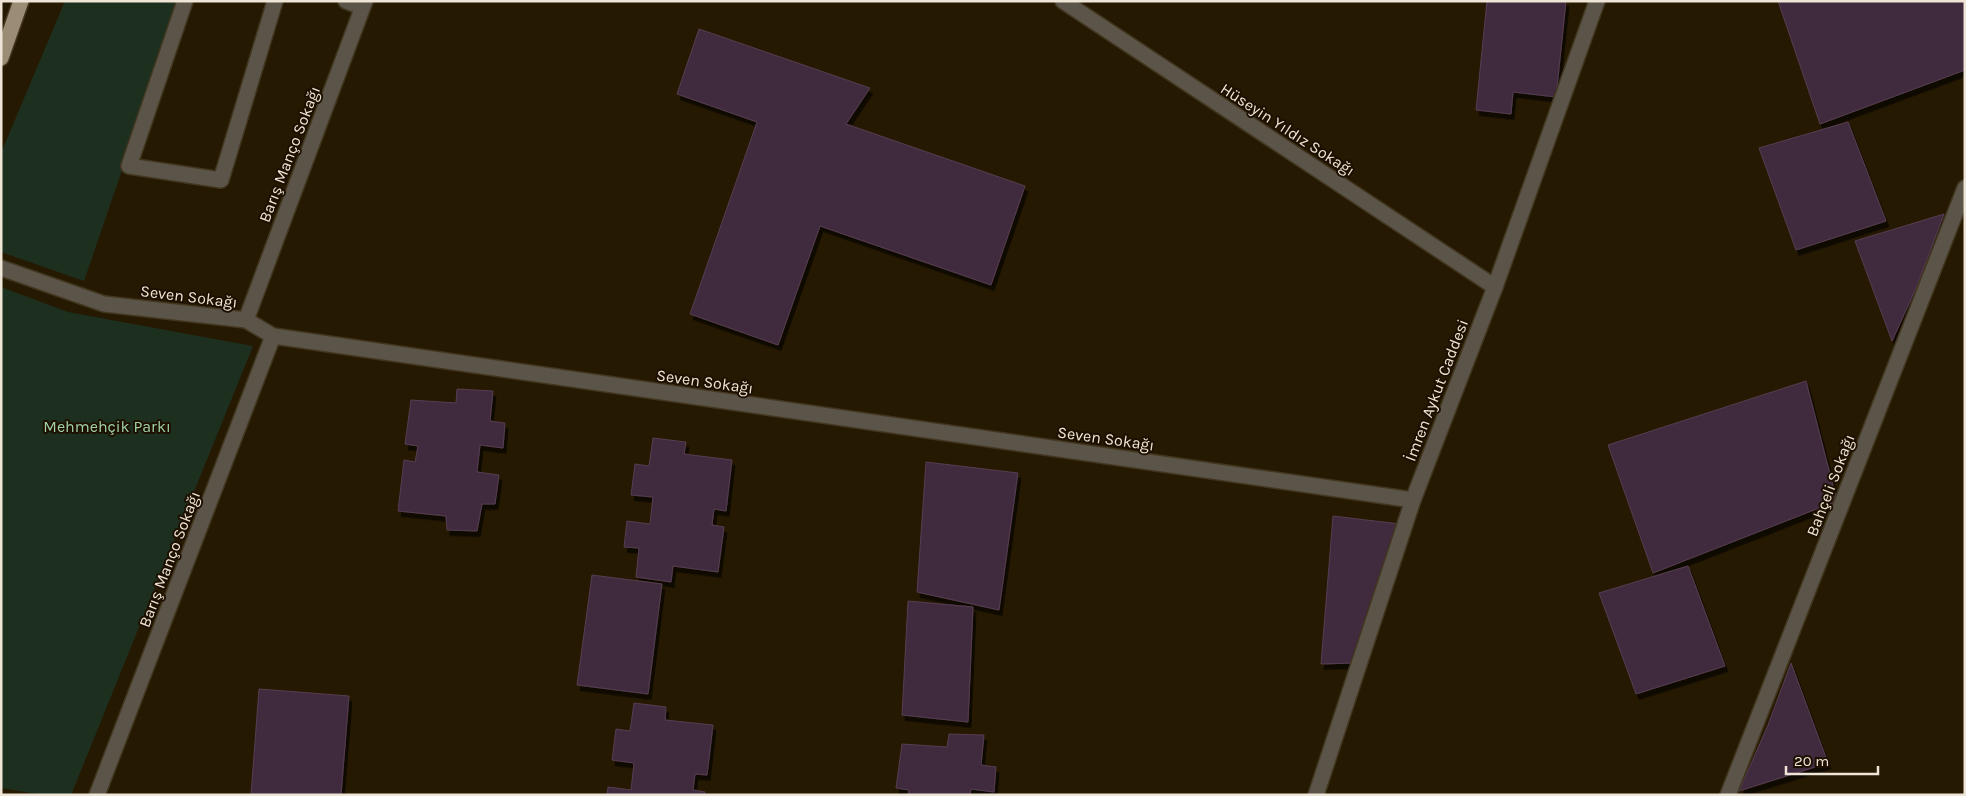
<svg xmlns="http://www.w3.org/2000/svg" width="1966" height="796" font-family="Karla,sans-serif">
  <defs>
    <filter id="shadow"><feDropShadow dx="3" dy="5.5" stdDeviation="0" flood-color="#0009"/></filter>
  </defs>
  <rect width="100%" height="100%" fill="#261901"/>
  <g fill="#1d3020">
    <path d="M65 1H180L84 281 1 252V153Z"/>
    <path d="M1 287 68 312 253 346 71 795H44L1 788Z"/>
  </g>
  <g fill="#412b3e" stroke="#553d51" filter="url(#shadow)">
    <path d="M1487 1H1566L1556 97 1513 92 1511 114 1476 110Z"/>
    <path d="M1778 1H1965V70L1820 124Z"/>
    <path d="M699 29 870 88 846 124 1025 186 991 285 820 226 778 345 690 314 757 122 677 94Z"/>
    <path d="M1848 122 1886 221 1796 250 1759 148Z"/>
    <path d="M1944 214 1917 286 1892 341 1855 241Z"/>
    <path d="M1806 381 1837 501 1653 573 1608 445Z"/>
    <path d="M457 389 493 391 490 421 505 423 503 448 480 445 477 472 499 475 495 504H482L477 531 447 530 446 516 398 511 404 460 415 462 418 446 405 444 411 400 456 403Z"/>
    <path d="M653 438 686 442 684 454 732 460 726 511 714 509 712 525 724 527 718 572 673 566 671 582 636 577 639 548 624 547 627 521 650 524 653 497 631 495 635 464 649 466Z"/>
    <path d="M926 462 1018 473 999 610 917 592Z"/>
    <path d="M1333 516 1400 524 1354 663 1321 664Z"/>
    <path d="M1688 566 1725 666 1636 694 1599 593Z"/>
    <path d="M592 575 662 584 648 694 577 685Z"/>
    <path d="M908 601 973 607 968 722 902 715Z"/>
    <path d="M1791 663 1828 763 1739 791 1768 725Z"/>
    <path d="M259 689 349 696 341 795H251Z"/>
    <path d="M634 703 666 707 665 720 713 725 707 775 695 774 693 790 705 792 704 795H607L608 787 631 790 634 763 612 760 616 729 630 731Z"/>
    <path d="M949 734 984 735 981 765 996 767 994 792 971 789 970 795H908L909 790 896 788 902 744 947 747Z"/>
  </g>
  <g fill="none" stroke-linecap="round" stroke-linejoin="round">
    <defs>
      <g id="minor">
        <path d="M185 1 129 166 221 180 275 1"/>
        <path d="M346 1 362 7"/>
        <path d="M1063 1 1495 287"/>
        <path d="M1 268 104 304 246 320 273 336 1413 500"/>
        <path d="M246 320 365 1"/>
        <path d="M97 795 273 336"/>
        <path d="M1316 795 1413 500 1495 287 1597 1"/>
        <path d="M1728 795 1965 188"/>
      </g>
      <path id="major" d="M1 58 21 1"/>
    </defs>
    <use href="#minor" stroke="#42361f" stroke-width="18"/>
    <use href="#major" stroke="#42361f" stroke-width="18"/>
    <use href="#minor" stroke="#5b5449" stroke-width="15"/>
    <use href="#major" stroke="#9b8c75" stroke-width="15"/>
  </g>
  <g text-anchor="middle" stroke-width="4" stroke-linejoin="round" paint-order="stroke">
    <g font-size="16" fill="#eee5d6" stroke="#1d1000">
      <text transform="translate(1288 129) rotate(33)" y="6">Hüseyin Yıldız Sokağı</text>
      <text transform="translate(289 154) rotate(-69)" y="6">Barış Manço Sokağı</text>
      <text transform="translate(189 296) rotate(7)" y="6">Seven Sokağı</text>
      <text transform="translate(705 381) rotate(8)" y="6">Seven Sokağı</text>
      <text transform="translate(1436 390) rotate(-69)" y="6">İmren Aykut Caddesi</text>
      <text transform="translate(1106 438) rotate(8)" y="6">Seven Sokağı</text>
      <text transform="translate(1830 485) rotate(-69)" y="6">Bahçeli Sokağı</text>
      <text transform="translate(169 559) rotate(-69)" y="6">Barış Manço Sokağı</text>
    </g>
    <g font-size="16" fill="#a0d2a6" stroke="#1d1000">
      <text x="107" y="432">Mehmehçik Parkı</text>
    </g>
  </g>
  <rect width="1966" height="796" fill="none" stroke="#eee5d6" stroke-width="5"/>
  <path d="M1786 766v8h92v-8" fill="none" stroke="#eee5d6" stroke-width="2.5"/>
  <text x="1794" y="766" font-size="15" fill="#eee5d6" stroke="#1d1000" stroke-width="4" paint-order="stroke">20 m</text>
</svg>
